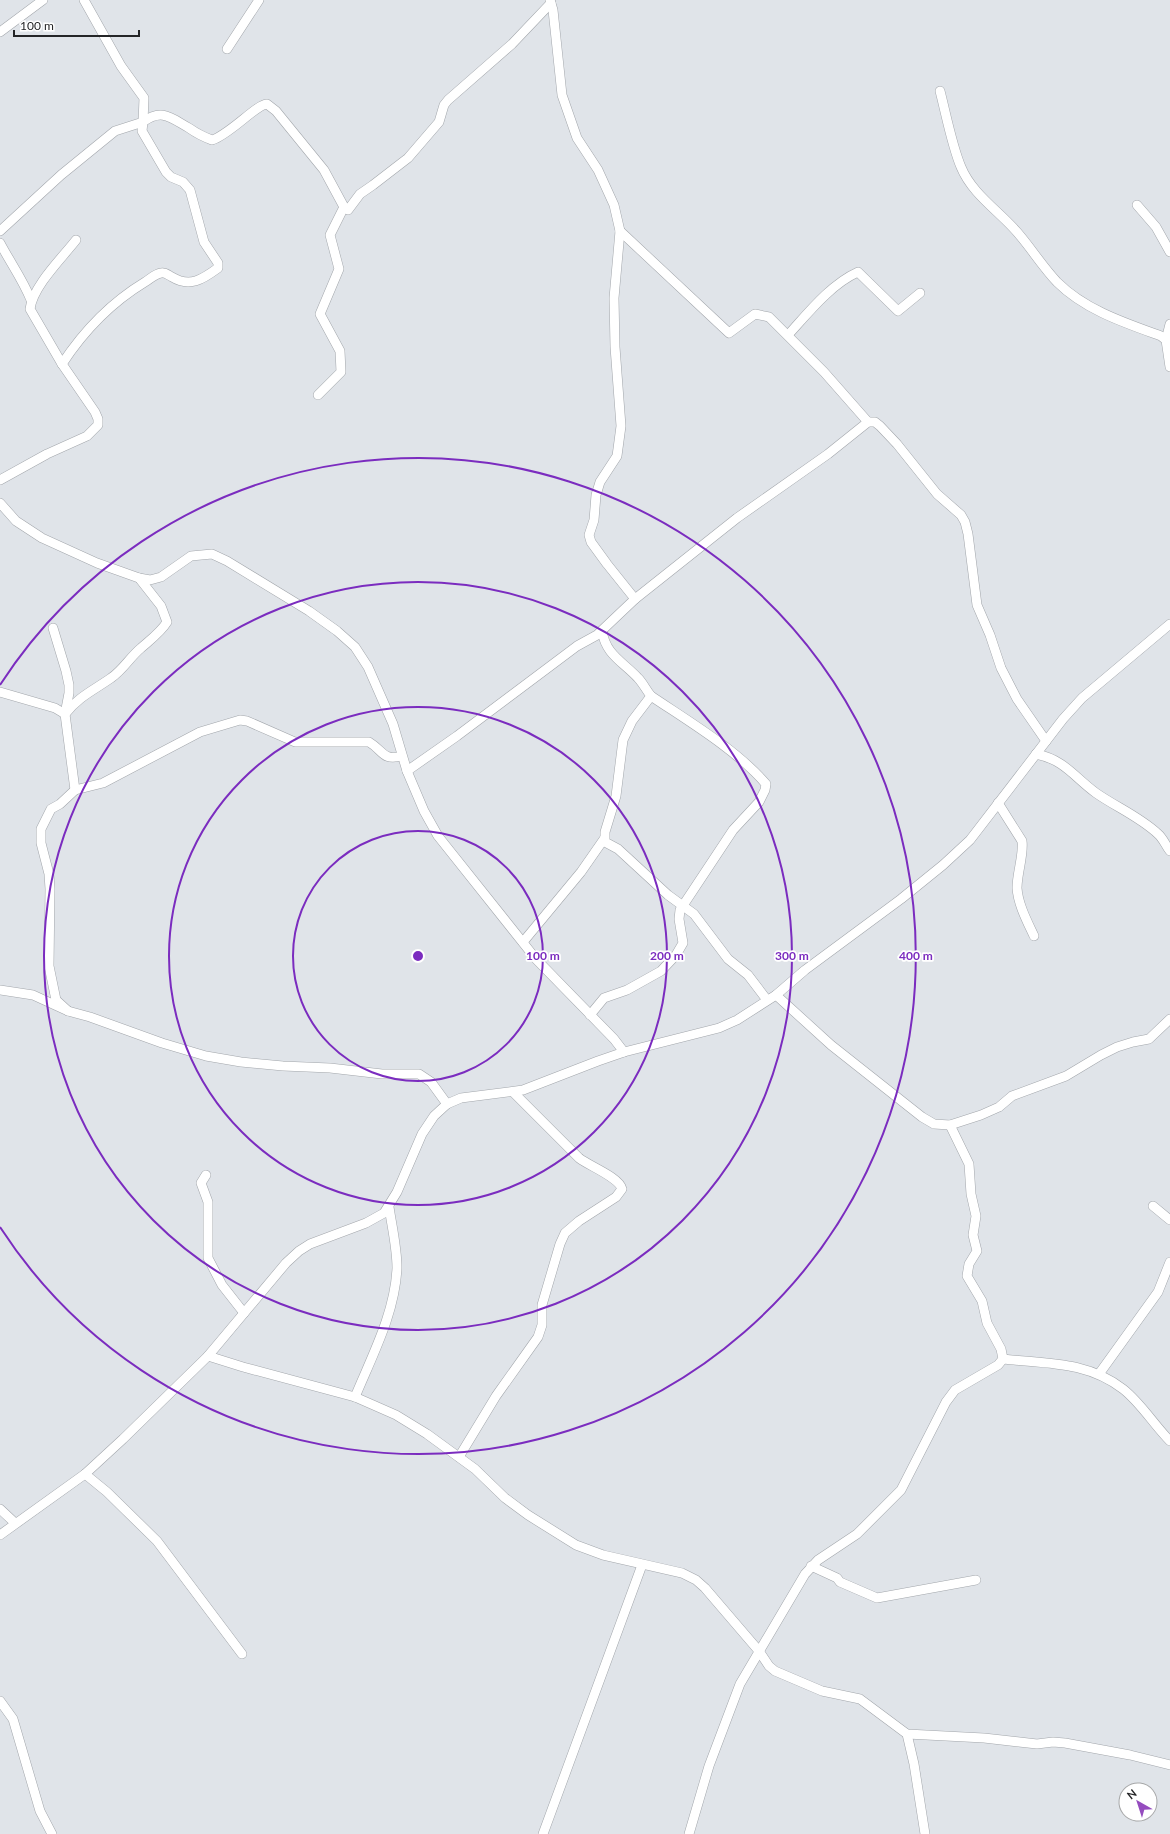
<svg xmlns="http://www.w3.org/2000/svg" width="1170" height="1834" font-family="Lato,sans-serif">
  <rect width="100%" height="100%" fill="#e0e4e9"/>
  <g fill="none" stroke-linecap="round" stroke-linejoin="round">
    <defs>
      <g id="minor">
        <path d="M550 0 553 10 562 95 577 138 598 170 614 205 620 231 729 333 755 314 769 317 824 372 868 422"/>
        <path d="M0 32 43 0"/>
        <path d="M227 49 259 0"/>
        <path d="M940 91C946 114 952 146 961 167 972 194 999 211 1017 232 1031 248 1042 266 1057 282 1085 310 1125 323 1161 336L1166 340 1170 367"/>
        <path d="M1137 205 1156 227 1170 252"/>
        <path d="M0 231 61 175 115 131 143 122 144 98 121 66 84 0"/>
        <path d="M620 231 614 298 615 347 621 426 617 456 600 482 596 495 594 520 589 535 591 542 607 564 635 599"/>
        <path d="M0 243C10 262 23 280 31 300"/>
        <path d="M788 335C808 313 831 284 858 272L898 311 920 293"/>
        <path d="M1166 340 1170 324"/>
        <path d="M62 364C83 332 112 302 145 282 150 279 155 274 161 273 165 272 168 275 172 277 190 288 203 279 218 268V263L204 242 190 190 183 182 171 177 166 172 142 131 143 122C162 108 171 118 189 128 196 133 204 137 212 140 229 135 257 104 267 104L276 111 324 170 344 207 348 210 360 194 373 185 408 158 439 122 444 105 448 100 512 44 551 3"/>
        <path d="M318 395 341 372 340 351 320 314 339 269 330 235 344 207"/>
        <path d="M0 480 47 454 87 436 98 425V419L95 412 62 364 30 309C33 286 62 258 76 240"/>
        <path d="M0 503 16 521 42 538 97 563 139 578 150 580 161 577 191 556 212 554 227 561 309 611 337 631 355 647 368 667 393 724 407 771 424 811 438 836 536 959 614 1039 624 1052"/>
        <path d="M53 628 66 671 69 685V693L65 714 75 790"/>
        <path d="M602 631C606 655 622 661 638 678 643 683 646 690 651 696L632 721 623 740 616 796 605 832V842L618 849 668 895 694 914 728 959 748 975 767 1000"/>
        <path d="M0 692 55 708 65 714C78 697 94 690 111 678 123 670 130 657 141 648 150 640 161 632 167 622L161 606 139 578"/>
        <path d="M1036 754C1065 760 1074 777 1096 793 1116 807 1140 817 1158 834 1163 838 1166 846 1170 851"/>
        <path d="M407 771 457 736 577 646 597 635 635 599 737 518 828 454 868 422H875L880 426 897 444 937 494 961 515 965 522 968 534 977 605 990 635 1001 668 1017 699 1046 741"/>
        <path d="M998 803 1022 841C1024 854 1017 873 1017 888 1018 904 1027 921 1034 936"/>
        <path d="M523 942 581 872 604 839"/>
        <path d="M0 990 33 995 68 1011 90 1017 162 1043 206 1056 241 1062 283 1066 330 1068 382 1074H419L431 1082 447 1104"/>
        <path d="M776 995 831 1045 922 1117 934 1124 950 1125 981 1115 999 1107 1012 1096 1066 1076 1101 1055 1117 1047 1133 1042 1149 1039 1170 1019"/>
        <path d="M68 1011 56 1000 49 966 50 889 49 874 41 843V829L51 809 60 804 75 790 103 783 200 732 240 720 247 721 295 742H369C384 751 382 761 402 756"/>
        <path d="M590 1015 604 998 627 990 661 971 676 955 683 943 679 919 680 910 733 830 759 802 765 790 766 784C737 750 688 721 651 696"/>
        <path d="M206 1175 201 1183 208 1202V1258L222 1285 244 1313"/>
        <path d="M1153 1206 1170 1220"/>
        <path d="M208 1356 243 1367 355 1397 396 1415 427 1434 475 1469 505 1498 528 1515 576 1545 603 1555 682 1573 696 1580 705 1588 759 1651 769 1666 775 1671 822 1691 860 1699 907 1734 984 1738 1037 1744 1053 1742 1065 1743 1130 1755 1170 1765"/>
        <path d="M1003 1359C1047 1364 1086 1361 1123 1389 1141 1403 1154 1425 1170 1441"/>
        <path d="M1099 1374 1158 1292 1170 1262"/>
        <path d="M355 1397C372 1356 395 1313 397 1268 397 1248 392 1227 389 1207"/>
        <path d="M459 1457 496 1396 538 1337 542 1325V1305L560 1244 565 1233 579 1221 616 1197 622 1189C619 1177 589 1166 579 1158L513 1092"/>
        <path d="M85 1474 107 1492 157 1541 242 1654"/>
        <path d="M0 1509 15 1523"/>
        <path d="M0 1535 85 1474 123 1439 208 1356 286 1263 299 1251 310 1244 366 1223 384 1213 397 1192 422 1134 434 1116 447 1104 461 1098 523 1090 598 1061 624 1052 719 1028 737 1020 776 995 805 970 901 899 943 865 970 840 1063 719 1082 698 1170 624"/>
        <path d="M811 1566 837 1578 840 1582 877 1598 976 1580"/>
        <path d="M0 1701 13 1719 40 1811 52 1834"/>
        <path d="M907 1734 914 1764 925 1834"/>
        <path d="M543 1834 642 1565"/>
        <path d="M689 1834 709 1766 740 1684 805 1574 818 1560 857 1534 901 1490 946 1402 955 1390 998 1365 1003 1359 1001 1349 987 1323 982 1301 967 1276 969 1264 977 1251 973 1235 976 1216 971 1194 969 1164 950 1125"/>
      </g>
    </defs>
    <use href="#minor" stroke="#a2a6ab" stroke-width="10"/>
    <use href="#minor" stroke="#fff" stroke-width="9"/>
  </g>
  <g fill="none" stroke="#7b2cbf" stroke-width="2">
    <circle cx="418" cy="956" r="125"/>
    <circle cx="418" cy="956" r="249"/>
    <circle cx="418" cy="956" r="374"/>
    <path d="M0 685A498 498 0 1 1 0 1227"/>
  </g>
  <circle cx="418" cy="956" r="6" fill="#7b2cbf" stroke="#fff" stroke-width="2"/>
  <g font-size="12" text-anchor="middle" font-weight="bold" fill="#7b2cbf" stroke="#fff" stroke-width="3.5" stroke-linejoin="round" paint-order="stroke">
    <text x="543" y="960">100 m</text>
    <text x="667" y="960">200 m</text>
    <text x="792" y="960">300 m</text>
    <text x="916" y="960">400 m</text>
  </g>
  <g transform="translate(1138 1802) rotate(321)"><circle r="19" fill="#ffffff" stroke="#a7a8a9"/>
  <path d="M0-3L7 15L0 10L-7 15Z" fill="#954cbf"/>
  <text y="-6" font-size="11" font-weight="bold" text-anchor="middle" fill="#242527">N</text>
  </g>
  <path d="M14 30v6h125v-6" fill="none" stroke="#242527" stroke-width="2"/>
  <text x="20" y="30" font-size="12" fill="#242527" stroke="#ffffff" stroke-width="3" paint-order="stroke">100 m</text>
</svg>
